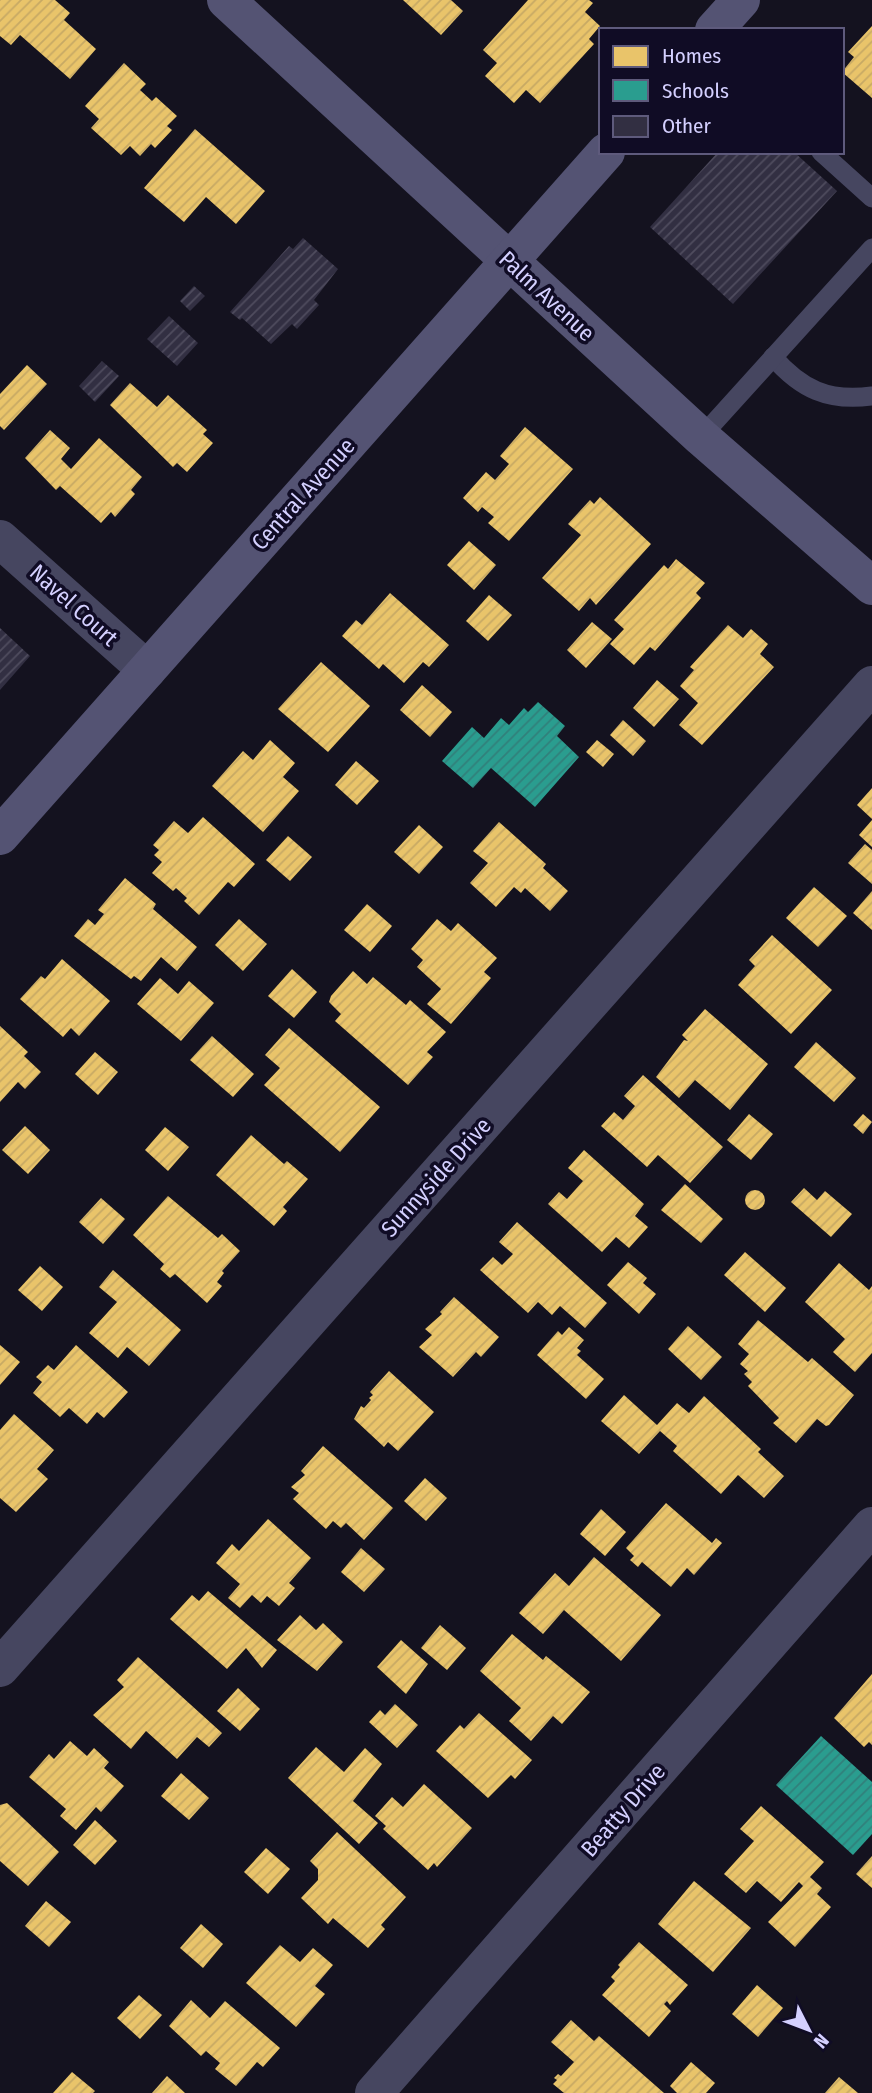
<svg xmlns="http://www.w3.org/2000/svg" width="872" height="2093" font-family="'Fira Sans Condensed',sans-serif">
  <defs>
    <pattern id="homes-hatch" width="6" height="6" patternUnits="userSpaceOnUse" patternTransform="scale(1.75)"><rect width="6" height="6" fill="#e9c46a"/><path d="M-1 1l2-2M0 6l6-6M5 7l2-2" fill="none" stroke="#c7a964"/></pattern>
    <pattern id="schools-hatch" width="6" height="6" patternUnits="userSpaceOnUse" patternTransform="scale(1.75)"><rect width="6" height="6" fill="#2a9d8f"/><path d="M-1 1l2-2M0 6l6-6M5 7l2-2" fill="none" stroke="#31807b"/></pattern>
    <pattern id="building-hatch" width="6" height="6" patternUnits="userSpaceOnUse" patternTransform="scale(1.75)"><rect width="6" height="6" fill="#322f42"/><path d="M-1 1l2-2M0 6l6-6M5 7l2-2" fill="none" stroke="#4f4c5e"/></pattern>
  </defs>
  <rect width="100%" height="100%" fill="#14121f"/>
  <g fill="url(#homes-hatch)">
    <path d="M0 0H55L70 13 64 20 96 49 70 79 20 35 11 45 0 36Z"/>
    <path d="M403 0H451L463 11 441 35Z"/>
    <path d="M528 0H589L593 3 585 12 600 26 589 39 594 44 540 103 526 90 514 103 485 76 497 63 483 50Z"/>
    <path d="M872 26V98L842 72 854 57 848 52Z"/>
    <path d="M124 63 146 84 140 90 152 101 156 97 177 116 167 126 172 130 155 148 151 144 140 156 130 146 121 155 91 128 99 119 85 106Z"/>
    <path d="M195 129 265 191 236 224 206 197 184 222 144 188Z"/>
    <path d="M27 365 47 384 4 430 0 426V394Z"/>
    <path d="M130 383 157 407 168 395 207 430 203 434 213 443 187 472 177 463 173 467 110 405Z"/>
    <path d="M525 427 573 469 509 541 488 523 494 517 482 507 478 512 463 498 486 472 495 480 509 464 500 456Z"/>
    <path d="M50 430 70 448 61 459 71 469 99 438 142 477 131 490 135 494 115 517 111 512 101 523 60 486 56 490 25 458Z"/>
    <path d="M600 497 651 544 596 605 590 598 579 611 542 578 581 535 568 524 590 500 594 504Z"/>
    <path d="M469 541 496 565 474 590 447 565Z"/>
    <path d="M676 559 705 583 696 593 701 598 655 651 650 647 634 665 610 644 624 629 614 620 664 565 668 569Z"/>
    <path d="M390 593 449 645 429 667 423 662 404 683 383 664 379 669 342 636 356 620 362 625Z"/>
    <path d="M489 595 512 615 488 641 466 621Z"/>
    <path d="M592 622 612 639 586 668 567 650Z"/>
    <path d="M728 625 743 638 751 629 768 644 760 654 774 667 702 745 679 725 698 703 680 686 694 670 690 667Z"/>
    <path d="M321 662 370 706 328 752 278 709Z"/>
    <path d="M657 680 679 699 654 727 633 708Z"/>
    <path d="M422 685 452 712 430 737 400 710Z"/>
    <path d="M623 720 646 741 633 756 610 735Z"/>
    <path d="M270 740 295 763 283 777 299 791 263 832 212 786 243 751 253 760Z"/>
    <path d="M597 740 614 754 603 767 586 752Z"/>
    <path d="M356 761 379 781 357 805 335 785Z"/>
    <path d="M872 788V819L857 805Z"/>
    <path d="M203 817 255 864 234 887 228 882 199 915 184 901 187 898 176 888 173 891 152 873 162 862 154 855 159 850 153 845 174 821 188 833Z"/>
    <path d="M872 820V847L859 835Z"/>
    <path d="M499 822 546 864 543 868 568 891 550 911 525 888 521 893 514 887 496 907 470 883 488 863 473 851Z"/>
    <path d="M419 825 443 847 419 874 394 852Z"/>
    <path d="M288 836 312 857 290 881 266 860Z"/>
    <path d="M865 844 872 850V884L848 863Z"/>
    <path d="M125 878 156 904 153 909 197 947 177 971 161 957 141 981 134 976 131 979 74 936 88 919 95 925 104 914 98 910Z"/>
    <path d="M814 887 847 916 818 947 786 918Z"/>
    <path d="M872 891V930L853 913Z"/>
    <path d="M367 904 392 926 370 952 344 930Z"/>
    <path d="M239 919 267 944 243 971 215 945Z"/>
    <path d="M437 919 451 931 458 923 497 958 484 972 491 978 451 1024 427 1004 441 989 417 967 423 960 411 949Z"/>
    <path d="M772 935 832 990 791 1034 738 985 755 966 749 960Z"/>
    <path d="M62 959 110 1001 79 1036 71 1028 63 1037 20 999 41 976 45 979Z"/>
    <path d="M292 969 317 992 294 1018 268 996Z"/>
    <path d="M353 971 367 984 373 977 406 1005 410 1000 446 1032 427 1052 433 1057 408 1085 335 1021 341 1014 329 1002 331 996Z"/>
    <path d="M160 978 178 994 189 981 214 1003 181 1041 137 1004Z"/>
    <path d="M705 1009 768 1064 730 1110 695 1080 679 1098 656 1077 684 1040 688 1041 682 1035Z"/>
    <path d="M0 1026 28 1052 24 1056 41 1072 25 1089 18 1082 0 1102Z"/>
    <path d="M289 1028 380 1107 340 1152 264 1085 280 1068 265 1055Z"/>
    <path d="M212 1036 254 1074 233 1097 190 1060Z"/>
    <path d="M816 1042 856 1078 834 1102 794 1067Z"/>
    <path d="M95 1052 118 1072 98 1095 75 1074Z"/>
    <path d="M643 1075 723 1147 690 1183 658 1155 647 1167 601 1126 614 1112 623 1120 635 1106 624 1096Z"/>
    <path d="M749 1114 773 1134 751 1160 727 1140Z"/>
    <path d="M863 1114 872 1122 863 1134 853 1125Z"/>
    <path d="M25 1126 50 1150 28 1174 2 1150Z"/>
    <path d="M165 1127 189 1147 168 1171 145 1150Z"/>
    <path d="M251 1135 284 1164 287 1161 308 1179 283 1207 287 1211 274 1226 216 1175Z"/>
    <path d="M584 1150 644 1204 635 1216 648 1227 629 1248 616 1237 602 1252 548 1204 559 1192 567 1199 583 1181 568 1168Z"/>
    <path d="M685 1184 723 1219 701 1243 661 1210Z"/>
    <path d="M804 1188 817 1200 825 1191 852 1214 831 1237 791 1202Z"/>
    <circle cx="755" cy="1200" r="10"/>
    <path d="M168 1196 218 1238 222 1234 240 1251 222 1271 224 1273 217 1282 222 1286 207 1303 175 1274 170 1278 160 1269 164 1264 133 1235Z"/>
    <path d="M101 1198 125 1219 103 1244 79 1222Z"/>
    <path d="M517 1222 607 1303 585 1328 560 1306 552 1315 538 1302 528 1313 480 1270 493 1257 502 1265 513 1254 499 1242Z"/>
    <path d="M745 1252 786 1288 765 1312 724 1275Z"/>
    <path d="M628 1262 647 1278 643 1283 656 1294 639 1314 607 1285Z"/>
    <path d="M839 1263 869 1290 872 1286V1353L855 1372 833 1352 845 1339 805 1302Z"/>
    <path d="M40 1266 63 1287 42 1311 18 1290Z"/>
    <path d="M113 1270 181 1330 149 1366 127 1347 118 1358 89 1333 117 1302 99 1287Z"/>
    <path d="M454 1297 499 1337 481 1357 476 1352 453 1377 419 1347 432 1335 425 1329 442 1314 440 1312Z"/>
    <path d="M758 1320 808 1362 812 1358 854 1395 829 1425 826 1426 817 1419 796 1443 773 1423 779 1418 748 1386 752 1382 744 1374 748 1371 740 1364 749 1354 738 1344Z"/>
    <path d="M688 1326 722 1357 701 1380 668 1349Z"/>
    <path d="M569 1327 584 1340 577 1348 581 1351 577 1355 604 1379 586 1399 537 1355 558 1331 562 1335Z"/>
    <path d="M0 1345 20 1362 0 1385Z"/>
    <path d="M76 1345 128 1392 104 1418 97 1412 87 1424 69 1408 60 1417 33 1393 42 1382 36 1377 48 1365 54 1370Z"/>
    <path d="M389 1371 434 1412 398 1451 388 1442 384 1447 354 1419 361 1406 364 1408 371 1400 369 1398 373 1395 370 1392Z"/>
    <path d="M624 1395 657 1425 677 1403 689 1413 704 1396 761 1449 758 1452 784 1476 764 1498 738 1475 721 1494 673 1451 677 1446 660 1431 639 1454 601 1421Z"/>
    <path d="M14 1414 54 1450 37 1469 48 1479 16 1512 0 1498V1430Z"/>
    <path d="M323 1446 393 1508 364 1540 346 1523 341 1528 333 1521 326 1529 293 1499 299 1493 291 1487 305 1475 301 1471Z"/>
    <path d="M425 1478 447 1498 426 1521 404 1501Z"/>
    <path d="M666 1503 712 1543 716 1538 722 1543 694 1575 687 1568 671 1587 642 1562 638 1567 630 1560 634 1556 626 1548Z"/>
    <path d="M601 1509 626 1532 605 1556 580 1534Z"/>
    <path d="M268 1519 311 1558 289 1583 295 1588 279 1606 267 1596 261 1603 252 1595 240 1608 228 1598 240 1584 216 1563 232 1544 239 1551Z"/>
    <path d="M361 1548 385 1569 364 1592 341 1572Z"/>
    <path d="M594 1557 661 1615 621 1661 564 1610 543 1634 519 1613 555 1573 569 1586Z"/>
    <path d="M208 1591 277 1650 262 1668 246 1648 227 1669 170 1619 192 1595 199 1601Z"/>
    <path d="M300 1615 316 1630 323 1623 343 1642 317 1671 277 1640Z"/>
    <path d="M440 1625 466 1648 447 1670 421 1648Z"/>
    <path d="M512 1634 543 1660 546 1656 590 1692 562 1724 553 1716 531 1741 509 1721 521 1708 480 1671Z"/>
    <path d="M401 1640 428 1664 406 1694 377 1667Z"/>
    <path d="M138 1657 222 1733 209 1747 197 1737 177 1759 146 1731 131 1749 93 1715 124 1687 117 1680Z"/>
    <path d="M872 1674V1745L869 1742 864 1747 834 1718Z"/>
    <path d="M238 1688 260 1709 240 1731 217 1711Z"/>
    <path d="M395 1704 418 1725 397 1748 369 1722 380 1710 385 1715Z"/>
    <path d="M479 1713 532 1760 515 1779 511 1775 488 1798 436 1751 460 1725 464 1729Z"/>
    <path d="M70 1741 87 1756 94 1748 109 1762 104 1768 124 1786 101 1812 96 1807 76 1830 60 1816 66 1809 29 1777 49 1754 54 1759Z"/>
    <path d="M316 1747 344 1772 365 1748 382 1764 353 1801 378 1823 359 1844 288 1778Z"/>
    <path d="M181 1773 209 1798 189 1820 161 1796Z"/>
    <path d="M424 1784 472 1828 437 1867 434 1863 428 1870 383 1829 386 1826 375 1816 392 1797 403 1807Z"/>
    <path d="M7 1803 59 1852 28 1886 0 1861V1805Z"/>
    <path d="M761 1806 824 1862 810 1877 822 1888 817 1894 831 1907 795 1947 768 1922 803 1886 799 1882 781 1902 757 1881 746 1893 724 1874 754 1841 740 1829Z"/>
    <path d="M95 1820 117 1841 95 1865 73 1845Z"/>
    <path d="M337 1832 406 1897 381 1925 385 1929 368 1948 333 1918 328 1924 301 1898 318 1880V1869L310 1861Z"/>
    <path d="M266 1848 290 1869 268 1894 244 1872Z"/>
    <path d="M872 1856V1888L856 1874Z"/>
    <path d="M694 1881 751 1928 713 1972 658 1924Z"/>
    <path d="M46 1901 71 1922 49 1947 25 1926Z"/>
    <path d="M201 1924 223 1944 203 1968 180 1948Z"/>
    <path d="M639 1942 688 1985 670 2005 667 2001 664 2004 671 2011 649 2037 602 1995 615 1981 611 1977 620 1967 618 1965Z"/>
    <path d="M280 1945 300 1962 313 1948 333 1965 315 1986 325 1994 296 2027 246 1983Z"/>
    <path d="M757 1985 783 2008 758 2037 732 2014Z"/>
    <path d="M139 1995 162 2015 140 2039 117 2018Z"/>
    <path d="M191 2000 210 2018 225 2001 280 2048 263 2067 257 2062 236 2086 215 2069 220 2063 206 2051 201 2056 169 2026Z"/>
    <path d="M571 2020 594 2041 599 2036 664 2093H564L553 2084 557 2080 554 2078 558 2074 561 2076 574 2062 551 2042Z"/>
    <path d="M691 2062 715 2083 706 2093H677L670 2086Z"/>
    <path d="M72 2072 95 2091 93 2093H53Z"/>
    <path d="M167 2076 185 2093H152Z"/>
    <path d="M839 2077 858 2093H825Z"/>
  </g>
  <g fill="url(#schools-hatch)">
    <path d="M538 702 565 726 557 736 579 757 535 807 491 768 473 788 442 761 472 727 484 738 501 718 509 725 524 708 528 712Z"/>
    <path d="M821 1736 872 1782V1834L853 1855 776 1785Z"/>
  </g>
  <g fill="url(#building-hatch)">
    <path d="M718 152H794L837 191 733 304 650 227Z"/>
    <path d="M303 238 338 269 314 300 319 305 297 329 292 324 271 344 242 318 240 320 230 312 289 246 293 249Z"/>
    <path d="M194 286 205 296 190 311 180 301Z"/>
    <path d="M169 316 198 343 177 366 147 339Z"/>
    <path d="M102 361 119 376 95 402 79 386Z"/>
    <path d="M0 628 30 656 0 690Z"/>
  </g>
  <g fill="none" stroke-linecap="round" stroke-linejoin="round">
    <g stroke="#464660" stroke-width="19">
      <path d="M821 152 872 198"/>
      <path d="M773 357C801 389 828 402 872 396"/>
      <path d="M701 437 872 248"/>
    </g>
    <g stroke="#464660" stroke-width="38">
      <path d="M0 539 147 670"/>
      <path d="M0 1668 872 685"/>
      <path d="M374 2093 872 1526"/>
    </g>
    <g stroke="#545373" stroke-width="38">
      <path d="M226 0 701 437 872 586"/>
      <path d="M714 30 741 0"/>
      <path d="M0 836 606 152"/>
    </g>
  </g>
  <g text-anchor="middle" stroke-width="7" stroke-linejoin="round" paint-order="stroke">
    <g font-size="23" fill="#d4d0ff" stroke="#100c25">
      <text transform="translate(547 296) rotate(43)" y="8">Palm Avenue</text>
      <text transform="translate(303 494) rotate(-48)" y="8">Central Avenue</text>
      <text transform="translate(74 605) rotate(42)" y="8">Navel Court</text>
      <text transform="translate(436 1177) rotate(-48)" y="8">Sunnyside Drive</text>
      <text transform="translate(623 1810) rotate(-49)" y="8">Beatty Drive</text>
    </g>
  </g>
  <rect x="599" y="28" width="245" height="126" fill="#100c25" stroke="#5e5a7c" stroke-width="2"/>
  <rect x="613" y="46" width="35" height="21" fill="#e9c46a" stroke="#5e5a7c" stroke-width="2"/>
  <text x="662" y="63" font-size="21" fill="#d4d0ff">Homes</text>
  <rect x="613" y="80" width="35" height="21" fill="#2a9d8f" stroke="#5e5a7c" stroke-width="2"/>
  <text x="662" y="98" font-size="21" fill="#d4d0ff">Schools</text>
  <rect x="613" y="116" width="35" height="21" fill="#322f42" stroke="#5e5a7c" stroke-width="2"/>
  <text x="662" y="133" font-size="21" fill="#d4d0ff">Other</text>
  <g transform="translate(809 2030) rotate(132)" stroke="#100c25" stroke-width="5" paint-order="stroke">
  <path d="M0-5L12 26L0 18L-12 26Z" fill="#d4d0ff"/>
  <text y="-10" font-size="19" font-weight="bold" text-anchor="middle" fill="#d4d0ff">N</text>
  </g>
</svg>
